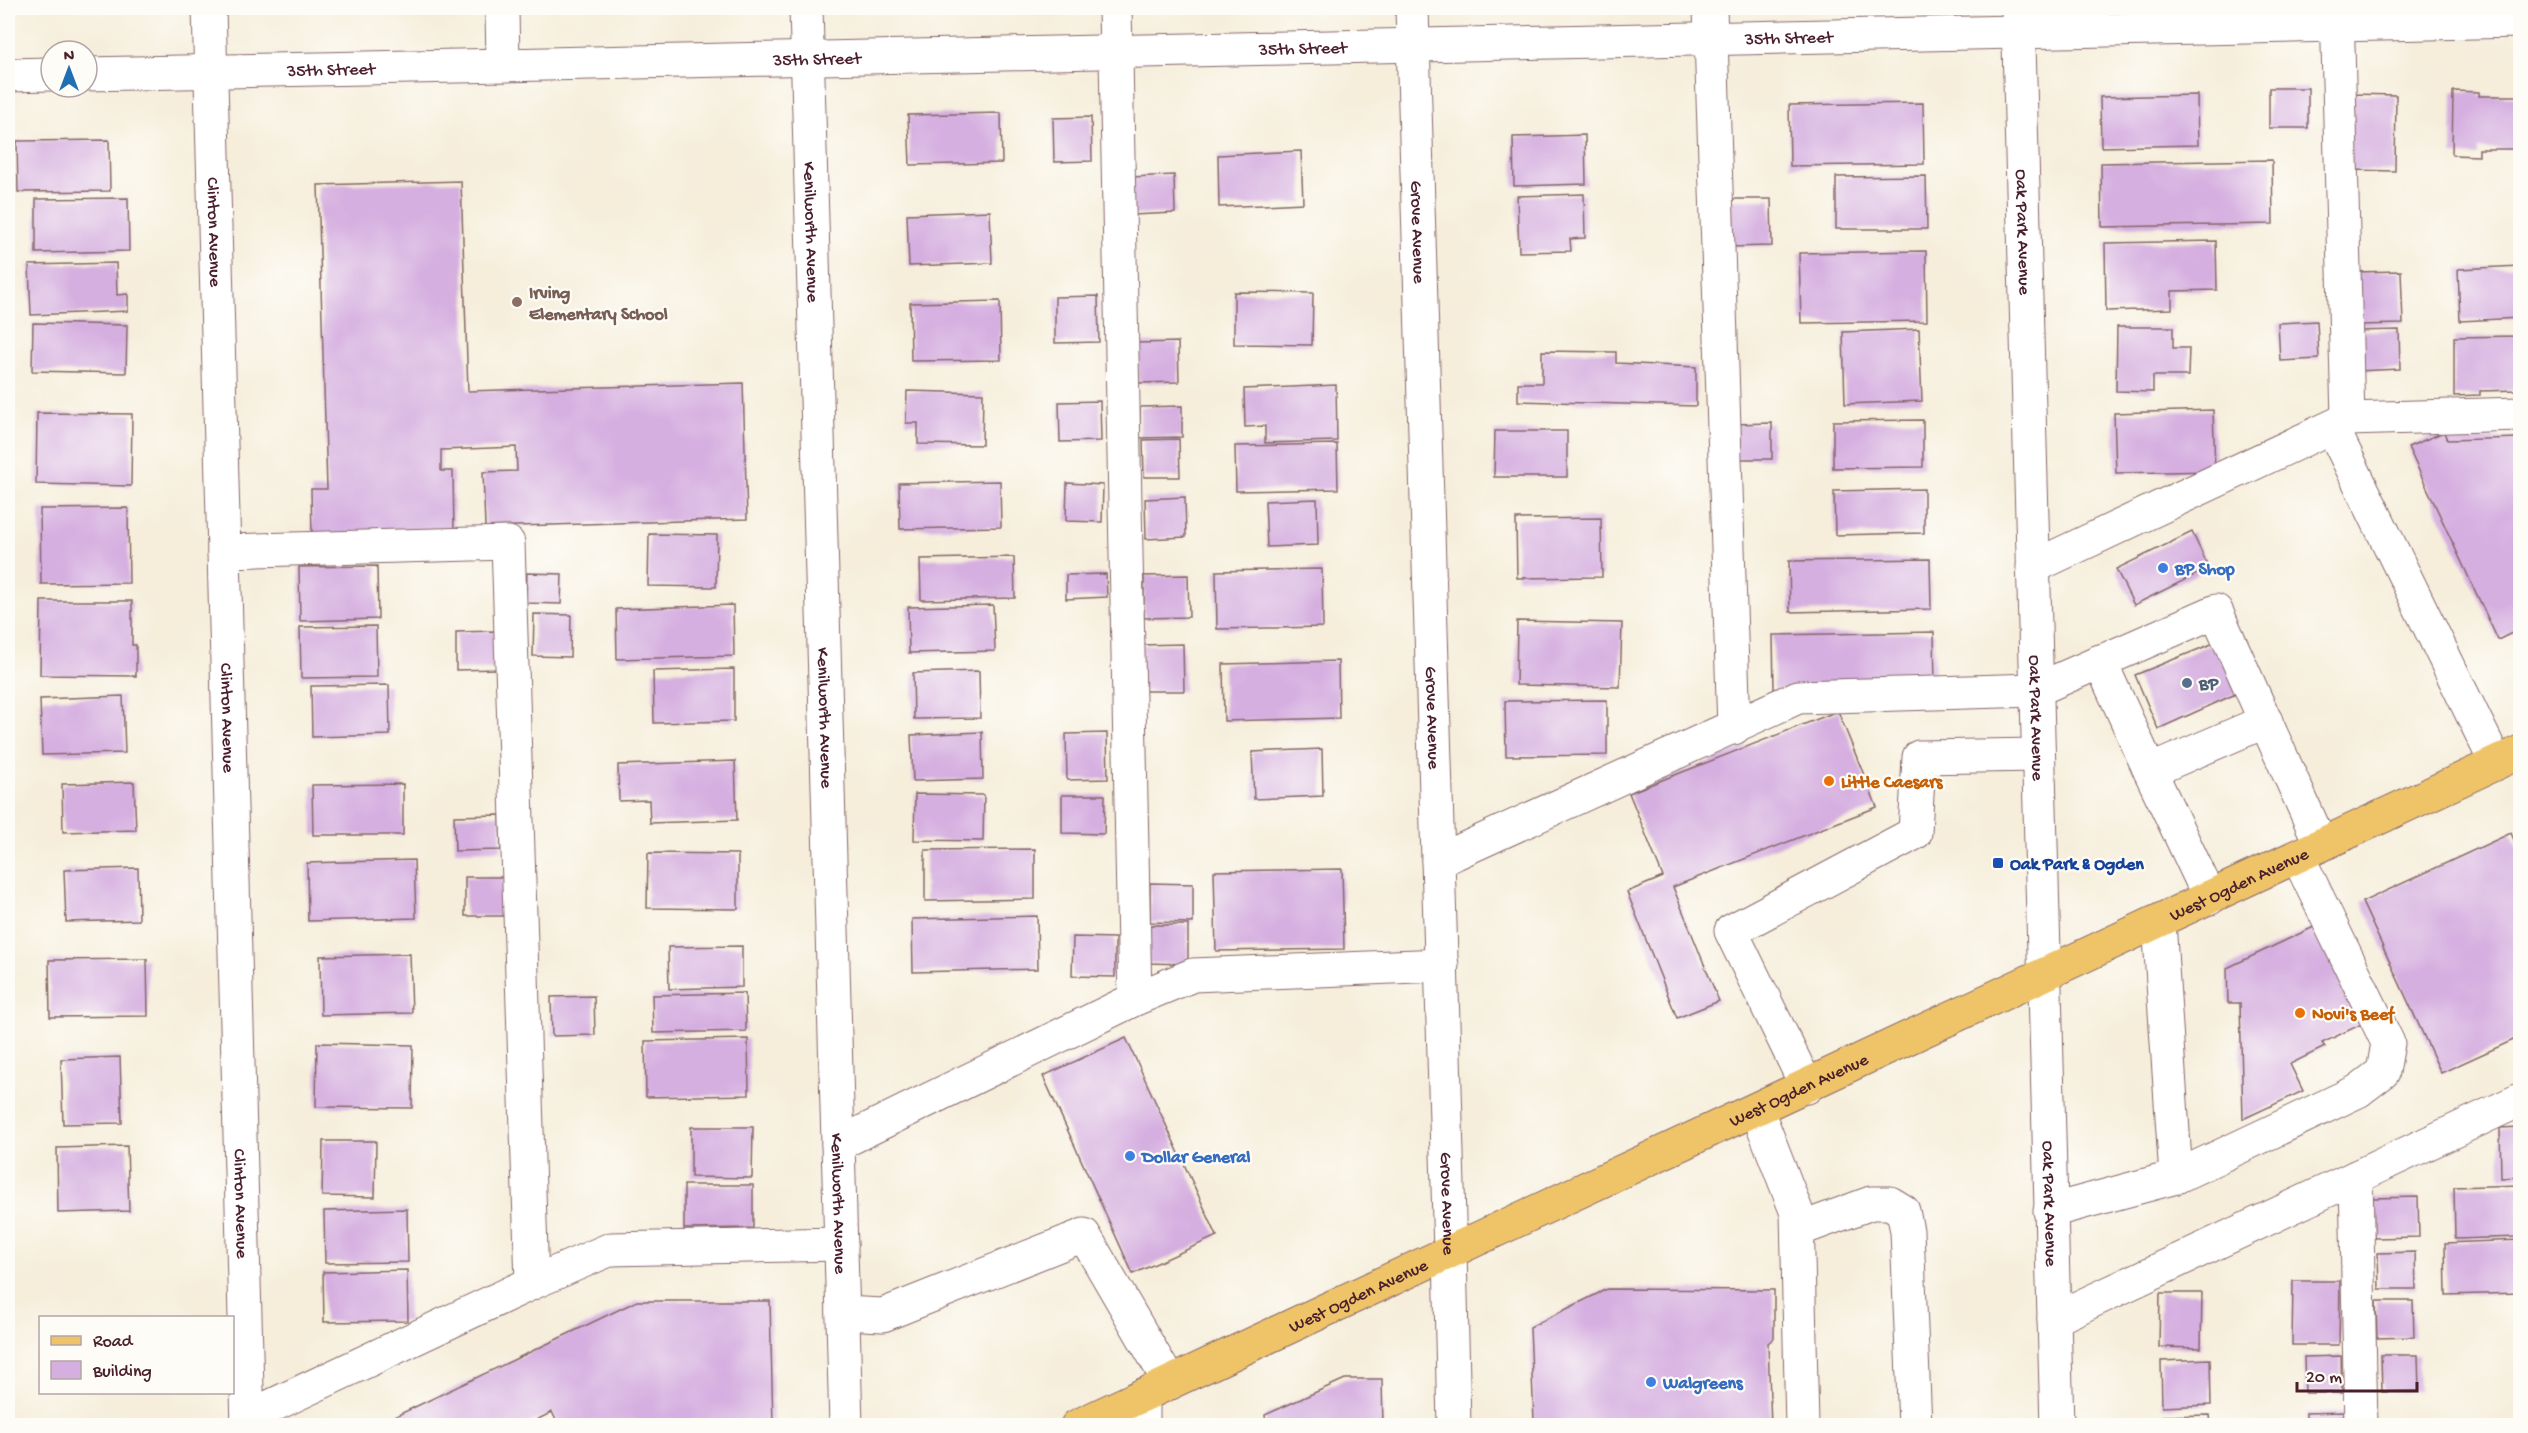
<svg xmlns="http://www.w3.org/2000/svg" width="2528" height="1433" font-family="'Gochi Hand',sans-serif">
  <rect width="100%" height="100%" fill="#fdfcf7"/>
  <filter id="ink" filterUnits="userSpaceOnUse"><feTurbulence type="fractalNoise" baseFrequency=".0167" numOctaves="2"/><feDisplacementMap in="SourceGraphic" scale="12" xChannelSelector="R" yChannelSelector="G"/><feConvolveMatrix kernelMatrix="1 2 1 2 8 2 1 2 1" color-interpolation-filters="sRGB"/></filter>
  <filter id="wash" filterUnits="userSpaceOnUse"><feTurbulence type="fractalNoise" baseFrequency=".008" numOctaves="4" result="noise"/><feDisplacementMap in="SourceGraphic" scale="24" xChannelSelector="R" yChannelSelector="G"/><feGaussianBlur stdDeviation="1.35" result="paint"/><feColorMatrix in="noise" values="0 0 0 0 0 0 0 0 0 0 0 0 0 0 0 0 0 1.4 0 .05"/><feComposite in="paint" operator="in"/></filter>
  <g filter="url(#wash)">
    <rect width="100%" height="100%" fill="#f6eedb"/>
    <g id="blocks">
      <g fill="#d5afe0">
        <rect x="2269" y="88" width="39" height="40"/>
        <path d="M2453 91 2479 92V96H2520V149H2479V156L2452 155Z"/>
        <path d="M2350 94 2396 95 2395 171 2349 170Z"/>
        <path d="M2197 95 2198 145 2101 147 2100 97Z"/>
        <path d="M1923 103 1924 164 1790 166 1789 105Z"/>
        <path d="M1001 113 1002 163 910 165 908 115Z"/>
        <path d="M1091 117 1092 161 1054 162 1053 118Z"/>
        <path d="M1585 135 1586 184 1514 186 1513 137Z"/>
        <path d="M109 140 110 191 18 192 17 141Z"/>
        <path d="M1301 151 1303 203 1219 207 1218 155Z"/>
        <path d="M2272 160 2273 224 2102 227 2101 163Z"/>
        <path d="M1174 175 1175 213 1132 215 1131 177Z"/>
        <path d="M1926 176 1927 229H1836V177Z"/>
        <path d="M461 181 468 391 743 383 747 519 485 527 483 472 517 471 516 447 441 450V471H453L454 533 312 537 311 489H327L318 185Z"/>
        <path d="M1584 194 1585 238 1570 239 1571 251 1519 252 1517 196Z"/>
        <path d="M128 198 129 251 36 253V199Z"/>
        <path d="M1724 199H1771L1772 246 1725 247Z"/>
        <path d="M990 211 992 263 909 266 907 214Z"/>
        <path d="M2216 241 2217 290 2172 291V309L2106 311 2105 243Z"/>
        <path d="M1926 251 1927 321 1801 323 1799 253Z"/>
        <path d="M116 263 117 295 128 294V311L31 315 29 265Z"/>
        <path d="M2520 266V318L2460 321 2458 269Z"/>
        <path d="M2401 271 2403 324 2356 325 2355 272Z"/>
        <path d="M1234 292 1313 293 1312 345 1234 344Z"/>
        <path d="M1098 296 1099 342 1055 343V297Z"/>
        <path d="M1000 301 1001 360 911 361 910 303Z"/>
        <path d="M2317 321 2319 359 2280 361 2278 323Z"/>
        <path d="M33 323 127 325 126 373 32 371Z"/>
        <path d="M2117 327H2173V348H2189L2188 376H2153V392L2116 391Z"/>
        <path d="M1919 329 1922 401 1845 404 1843 332Z"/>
        <path d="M2399 330 2400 369 2356 371 2354 331Z"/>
        <path d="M2520 336V390L2480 391V395L2454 396V337Z"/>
        <path d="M1178 342 1179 382 1138 383 1137 343Z"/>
        <path d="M1542 351 1616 352V363L1696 367V406L1518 401V383H1542Z"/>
        <path d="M1336 385 1337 441 1265 443V426L1245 427 1244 389Z"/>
        <path d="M907 391 983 393 982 445 918 444V423H906Z"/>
        <path d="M1100 401 1101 441 1060 442 1059 402Z"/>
        <path d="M1182 406V437L1140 438V407Z"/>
        <path d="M2213 410 2215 471 2116 473 2114 413Z"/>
        <path d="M37 413 132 414 131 486 36 484Z"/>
        <path d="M1923 420V467L1833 468V421Z"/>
        <path d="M1772 423V459H1733V424Z"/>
        <path d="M1495 431H1567V477H1494Z"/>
        <path d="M2444 432 2447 440 2520 438V629L2498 640 2408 447Z"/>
        <path d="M1179 439 1180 477H1144L1143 440Z"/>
        <path d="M1337 444 1338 489 1236 491 1235 446Z"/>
        <path d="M1000 481 1001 527 900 529 899 483Z"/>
        <path d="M1067 483 1103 485 1102 522 1066 521Z"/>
        <path d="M1924 489V533L1835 535 1834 491Z"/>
        <path d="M1185 497 1186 537 1146 539 1145 499Z"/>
        <path d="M1317 499 1318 545 1267 547 1265 501Z"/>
        <path d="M128 508 129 583 41 584 40 509Z"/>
        <path d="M1601 518 1602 577 1517 578 1516 519Z"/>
        <path d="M2192 532 2209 568 2134 605 2116 569Z"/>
        <path d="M649 534 717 535 716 587 648 586Z"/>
        <path d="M1014 557 1015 598 921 600 920 559Z"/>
        <path d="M1930 559 1931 609 1790 612 1789 561Z"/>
        <path d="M377 566 378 619 300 621 299 567Z"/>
        <path d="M1322 569 1323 627 1217 629 1216 571Z"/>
        <path d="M527 573 562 574 561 604 526 603Z"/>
        <path d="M1106 574 1107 597 1066 599V575Z"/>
        <path d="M1188 575 1189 617 1144 618V576Z"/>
        <path d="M41 601H132V645H136V676L40 675Z"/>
        <path d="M733 605 734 656 617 659 616 609Z"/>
        <path d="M993 605 995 651 909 653 908 607Z"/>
        <path d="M534 614 571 615 570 657 533 656Z"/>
        <path d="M1517 621 1622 623 1620 687 1516 685Z"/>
        <path d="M376 626 377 677 301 678 300 627Z"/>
        <path d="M497 631 498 669 456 670V632Z"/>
        <path d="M1934 632 1935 687 1774 689 1773 635Z"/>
        <path d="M2219 641 2240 692 2158 729 2135 675Z"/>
        <path d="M1183 644 1184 691H1140L1139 645Z"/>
        <path d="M1338 661 1339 718 1224 721 1223 664Z"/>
        <path d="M734 669V721L654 723 653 671Z"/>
        <path d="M979 671 980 718 914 719 913 673Z"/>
        <path d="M389 685 390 735 312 737 311 686Z"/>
        <path d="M123 696 125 753 42 755 40 699Z"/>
        <path d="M1607 700V755L1506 756 1505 701Z"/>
        <path d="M1838 711 1877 807 1673 887 1719 1001 1677 1018 1627 892 1663 877 1629 793Z"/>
        <path d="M982 732 983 779 913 781 911 735Z"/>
        <path d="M1107 733 1108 779 1067 780 1066 734Z"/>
        <path d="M1322 749 1323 796 1254 799 1252 752Z"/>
        <path d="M735 761 737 820 650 823 649 800 619 801 618 765Z"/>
        <path d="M134 782 136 830 63 832 62 784Z"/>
        <path d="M403 784V835H313L312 785Z"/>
        <path d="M915 794 984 795 983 841 914 840Z"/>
        <path d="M1062 795H1105L1104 834 1062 833Z"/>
        <path d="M500 815 501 850 455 851 454 816Z"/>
        <path d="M2511 833 2520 854V1037L2441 1073 2362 902Z"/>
        <path d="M1035 849V899L925 901V850Z"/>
        <path d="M648 853 738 854V909L647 908Z"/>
        <path d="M414 860 416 918 308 921 307 863Z"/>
        <path d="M138 868 139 920 66 922 64 870Z"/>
        <path d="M1342 869 1344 949 1216 951 1214 871Z"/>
        <rect x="465" y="877" width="39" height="39"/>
        <path d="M1150 883 1193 884V923L1150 922Z"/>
        <path d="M1037 916 1038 969 913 972 912 919Z"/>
        <path d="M1145 925H1188V964L1145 963Z"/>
        <path d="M2318 925 2364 1023 2322 1043 2325 1047 2290 1064 2303 1091 2243 1119 2240 1003H2228L2227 968Z"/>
        <path d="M1073 937 1115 938V977L1072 976Z"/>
        <path d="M742 946V987L669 989 668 947Z"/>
        <path d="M410 954 412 1013 321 1015 320 956Z"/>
        <path d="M147 959 148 1016 50 1017 49 960Z"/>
        <path d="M745 993 746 1031 653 1033 652 995Z"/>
        <path d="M594 996 595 1035 552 1036 551 997Z"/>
        <path d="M1126 1038 1217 1236 1133 1274 1043 1076Z"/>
        <path d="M748 1039 749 1095 646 1097 645 1041Z"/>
        <path d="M317 1043 413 1045 412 1108 316 1107Z"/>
        <path d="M120 1057 122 1123 63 1124 61 1059Z"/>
        <path d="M691 1127H753L752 1178 691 1177Z"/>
        <path d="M2520 1127V1177L2501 1178 2500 1128Z"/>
        <path d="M323 1141H376L375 1197 322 1196Z"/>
        <path d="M127 1146 129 1211 58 1213 57 1148Z"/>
        <path d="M684 1185H753V1228L684 1229Z"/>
        <path d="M2520 1185V1237L2455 1239 2454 1187Z"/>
        <path d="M2418 1197 2419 1237 2374 1238 2373 1198Z"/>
        <path d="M407 1209 408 1262 325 1263 324 1211Z"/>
        <path d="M2520 1240V1293L2446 1295 2445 1243Z"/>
        <path d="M2415 1252 2416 1289H2379L2378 1253Z"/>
        <path d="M407 1270 408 1321 324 1322 323 1272Z"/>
        <path d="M2293 1281H2340L2339 1345H2292Z"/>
        <path d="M1607 1289 1774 1290V1338L1768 1343 1771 1426H1499V1422L1534 1421 1530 1327Z"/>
        <path d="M2160 1293H2202L2201 1348 2159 1347Z"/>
        <path d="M637 1301H770L773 1426H559L552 1412 525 1426H375Z"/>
        <path d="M2376 1301H2413L2414 1337 2377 1338Z"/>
        <path d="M2381 1355H2418L2419 1391 2382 1392Z"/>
        <path d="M2341 1356 2342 1393H2305L2304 1357Z"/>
        <path d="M2210 1359 2211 1405 2162 1407 2161 1361Z"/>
        <path d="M1345 1379H1382L1383 1426H1266L1265 1415Z"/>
        <path d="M2343 1412V1426H2306V1413Z"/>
        <path d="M2210 1415 2211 1426H2162V1416Z"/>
        <path d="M141 1423V1426H92V1424Z"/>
      </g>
    </g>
  </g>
  <g filter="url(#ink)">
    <use href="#blocks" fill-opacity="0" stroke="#866769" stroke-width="1.5"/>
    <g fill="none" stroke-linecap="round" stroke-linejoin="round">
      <defs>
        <g id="minor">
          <path id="s1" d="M209 8 248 1426"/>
          <path d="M502 8 503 65"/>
          <path id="s2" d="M806 8 846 1426"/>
          <path d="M1115 8 1135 999"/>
          <path id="s3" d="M1412 8 1450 1252 1454 1426"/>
          <path d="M1710 8 1734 728"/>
          <path id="s4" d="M2018 8 2057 1426"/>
          <path d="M2337 8 2348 419"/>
          <path id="s5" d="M87 74 2520 21"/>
          <path d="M8 75 51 74"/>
          <path d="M2332 427 2496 763"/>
          <path d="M224 551 508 543 532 1283"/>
          <path d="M2033 567 2348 419 2520 414"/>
          <path d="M2100 661 2150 771 2266 721"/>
          <path d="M2150 771 2210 898"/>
          <path d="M1438 861 1798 697 2036 690 2216 611 2321 845"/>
          <path d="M2159 922 2176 1177"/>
          <path d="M1807 1087 1731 931 1915 833 1919 757 2038 755"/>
          <path d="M1757 1110 1797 1213 1802 1426"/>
          <path d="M838 1144 1135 999 1193 975 1442 965"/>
          <path d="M2356 1177 2361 1426"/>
          <path d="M2050 1211 2176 1177 2358 1091 2383 1072 2388 1043 2298 857"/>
          <path d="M1798 1230 1871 1203H1890L1903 1211 1907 1231 1915 1426"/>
          <path d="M843 1313 883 1315 1084 1235 1170 1383"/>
          <path d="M2054 1319 2520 1100"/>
          <path d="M1143 1395V1426"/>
          <path d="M248 1417 532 1283 611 1249 841 1244"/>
        </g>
        <g id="major">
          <path id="s6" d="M1077 1426 2520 752"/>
        </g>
      </defs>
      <use href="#minor" stroke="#866769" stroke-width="35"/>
      <use href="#major" stroke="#866769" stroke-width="35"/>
      <use href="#minor" stroke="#fff" stroke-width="33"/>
      <use href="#major" stroke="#efc469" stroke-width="33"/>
    </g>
  </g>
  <circle fill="#8d6e63" stroke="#fdfcf7" stroke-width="2" cx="517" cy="302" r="6"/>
  <g fill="#3f7fe0" stroke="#fdfcf7" stroke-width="2">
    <circle cx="2163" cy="568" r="6"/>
    <circle cx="1130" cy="1156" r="6"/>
    <circle cx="1651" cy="1382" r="6"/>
  </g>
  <circle fill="#5c6f8a" stroke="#fdfcf7" stroke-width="2" cx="2187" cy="683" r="6"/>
  <g fill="#e8710a" stroke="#fdfcf7" stroke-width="2">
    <circle cx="1829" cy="781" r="6"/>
    <circle cx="2300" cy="1013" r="6"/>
  </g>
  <rect fill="#1a4fb4" stroke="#fdfcf7" stroke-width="2" x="1992" y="857" width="12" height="12" rx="3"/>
  <g text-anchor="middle" stroke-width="4.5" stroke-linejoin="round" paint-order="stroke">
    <g font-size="18" fill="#4a1f2b" stroke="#fdfcf7">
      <text dy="6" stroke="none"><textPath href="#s5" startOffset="1702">35th Street</textPath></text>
      <text dy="6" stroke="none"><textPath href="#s5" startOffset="1216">35th Street</textPath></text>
      <text dy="6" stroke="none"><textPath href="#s5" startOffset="730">35th Street</textPath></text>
      <text dy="6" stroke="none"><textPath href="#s5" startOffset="244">35th Street</textPath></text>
      <text dy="6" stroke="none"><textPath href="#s1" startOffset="224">Clinton Avenue</textPath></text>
      <text dy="6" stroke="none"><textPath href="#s2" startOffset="224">Kenilworth Avenue</textPath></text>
      <text dy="6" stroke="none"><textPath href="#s3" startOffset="224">Grove Avenue</textPath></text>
      <text dy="6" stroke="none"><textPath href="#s4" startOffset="224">Oak Park Avenue</textPath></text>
      <text dy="6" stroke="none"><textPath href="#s1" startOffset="710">Clinton Avenue</textPath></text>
      <text dy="6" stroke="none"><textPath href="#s3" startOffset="710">Grove Avenue</textPath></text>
      <text dy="6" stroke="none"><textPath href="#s2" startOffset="710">Kenilworth Avenue</textPath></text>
      <text dy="6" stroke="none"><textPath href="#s4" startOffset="710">Oak Park Avenue</textPath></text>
      <text dy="6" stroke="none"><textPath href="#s6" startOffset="1282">West Ogden Avenue</textPath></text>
      <text dy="6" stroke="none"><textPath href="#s6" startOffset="796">West Ogden Avenue</textPath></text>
      <text dy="6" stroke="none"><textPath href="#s1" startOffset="1196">Clinton Avenue</textPath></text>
      <text dy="6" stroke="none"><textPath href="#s2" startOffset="1196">Kenilworth Avenue</textPath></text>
      <text dy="6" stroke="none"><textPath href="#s3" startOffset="1196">Grove Avenue</textPath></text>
      <text dy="6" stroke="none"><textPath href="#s4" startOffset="1196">Oak Park Avenue</textPath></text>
      <text dy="6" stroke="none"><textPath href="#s6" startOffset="310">West Ogden Avenue</textPath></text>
    </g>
    <g font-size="18" font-weight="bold" fill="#785e54" stroke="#fdfcf7" text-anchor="start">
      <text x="529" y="298">Irving<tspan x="529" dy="21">Elementary School</tspan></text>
    </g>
    <g font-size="18" font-weight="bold" fill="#366cbe" stroke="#fdfcf7" text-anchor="start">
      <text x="2175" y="574">BP Shop</text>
      <text x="1142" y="1162">Dollar General</text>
      <text x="1663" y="1388">Walgreens</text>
    </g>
    <g font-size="18" font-weight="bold" fill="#4e5e75" stroke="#fdfcf7" text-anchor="start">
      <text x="2199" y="689">BP</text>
    </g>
    <g font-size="18" font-weight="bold" fill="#c56008" stroke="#fdfcf7" text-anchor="start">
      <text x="1841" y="787">Little Caesars</text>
      <text x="2312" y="1019">Novi's Beef</text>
    </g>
    <g font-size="18" font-weight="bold" fill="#164399" stroke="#fdfcf7" text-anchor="start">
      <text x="2010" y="869">Oak Park &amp; Ogden</text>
    </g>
  </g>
  <rect width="2528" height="1433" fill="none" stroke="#fdfcf7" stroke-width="30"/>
  <rect x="39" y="1316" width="195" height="78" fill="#fdfcf7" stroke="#b5a4a5" stroke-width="1.5"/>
  <rect x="51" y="1336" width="30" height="9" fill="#efc469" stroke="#b5a4a5" stroke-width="1.5"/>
  <text x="93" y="1346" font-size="18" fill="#4a1f2b">Road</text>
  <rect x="51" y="1361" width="30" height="18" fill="#d5afe0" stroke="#b5a4a5" stroke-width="1.5"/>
  <text x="93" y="1376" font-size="18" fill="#4a1f2b">Building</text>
  <g transform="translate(69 69)"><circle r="28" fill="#fdfcf7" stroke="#b5a4a5" stroke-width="1.5"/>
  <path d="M0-4.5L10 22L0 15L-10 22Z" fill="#1f6fb2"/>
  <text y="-9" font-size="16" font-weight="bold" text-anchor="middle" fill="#4a1f2b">N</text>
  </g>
  <path d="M2297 1382v9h120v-9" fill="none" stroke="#4a1f2b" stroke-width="3"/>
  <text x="2306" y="1382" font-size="18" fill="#4a1f2b" stroke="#fdfcf7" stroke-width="4.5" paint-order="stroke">20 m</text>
</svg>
